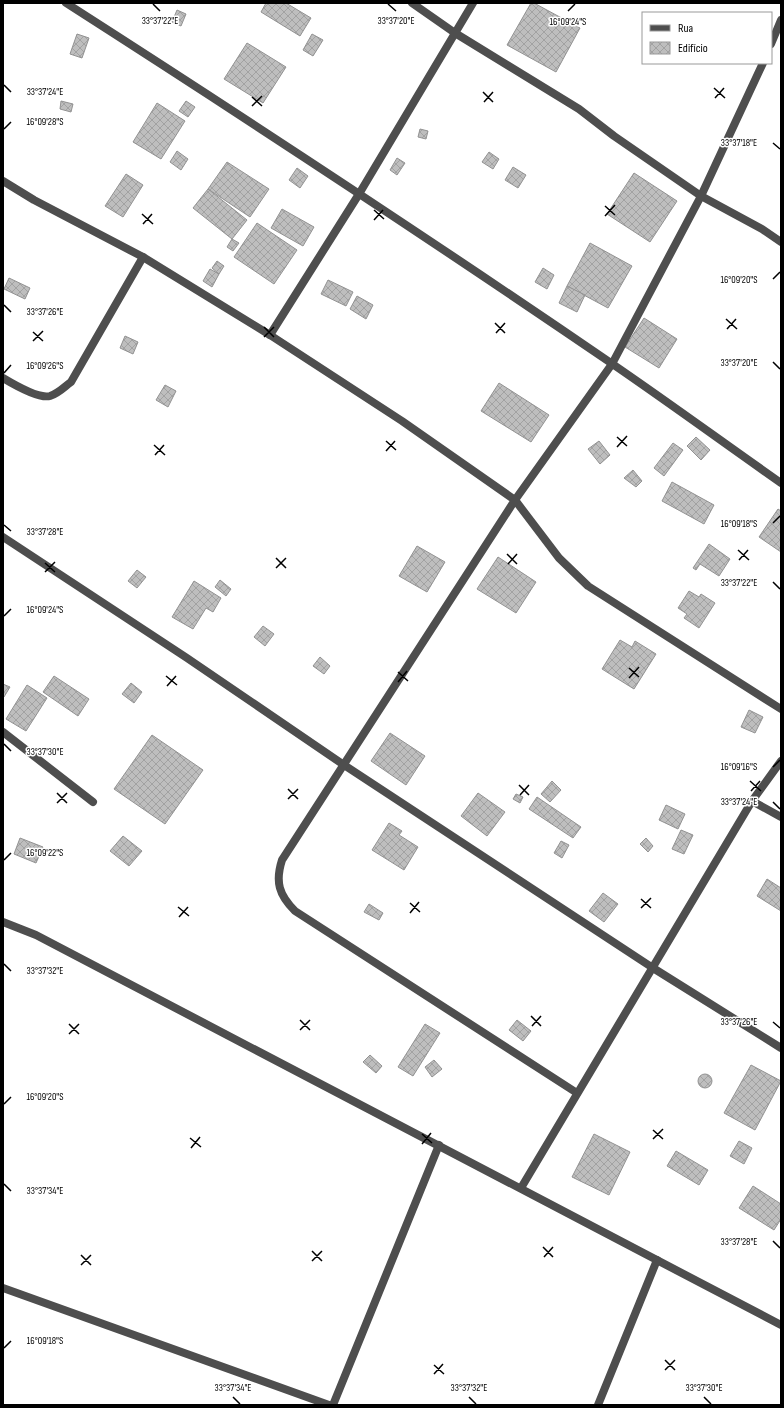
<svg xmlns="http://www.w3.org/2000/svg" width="784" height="1408" font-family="'Sofia Sans Condensed',sans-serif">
  <defs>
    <pattern id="building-cross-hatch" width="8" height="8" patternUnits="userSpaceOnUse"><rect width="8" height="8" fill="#bebebe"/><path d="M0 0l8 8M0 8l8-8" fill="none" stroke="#a2a2a2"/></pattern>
  </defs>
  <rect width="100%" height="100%" fill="#fff"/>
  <g fill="url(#building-cross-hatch)" stroke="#929292">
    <path d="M266 3H286L311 18 300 36 261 12Z"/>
    <path d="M531 3H534L580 28 556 72 507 45Z"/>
    <path d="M177 10 186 14 181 26 172 22Z"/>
    <path d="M77 34 89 38 82 58 70 54Z"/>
    <path d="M312 34 323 40 313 56 303 50Z"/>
    <path d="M247 43 286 67 263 103 224 79Z"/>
    <path d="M61 101 73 104 71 112 60 109Z"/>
    <path d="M186 101 195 107 188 117 179 111Z"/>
    <path d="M157 103 185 121 161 159 133 142Z"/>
    <path d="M420 129 428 131 426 139 418 137Z"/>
    <path d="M177 151 188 159 181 170 170 162Z"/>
    <path d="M489 152 499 159 493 169 482 162Z"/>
    <path d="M397 158 405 163 397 175 390 170Z"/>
    <path d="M227 162 269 189 250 217 208 189Z"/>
    <path d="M513 167 526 175 518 188 505 180Z"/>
    <path d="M297 168 308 176 300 188 289 180Z"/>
    <path d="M634 173 677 201 650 242 607 214Z"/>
    <path d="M126 174 143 185 123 217 105 206Z"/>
    <path d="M208 189 247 220 232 239 193 208Z"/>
    <path d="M282 209 314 227 303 246 271 228Z"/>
    <path d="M257 223 297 250 274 284 234 257Z"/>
    <path d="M232 239 239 243 233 251 227 247Z"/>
    <path d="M590 243 632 266 608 308 567 286Z"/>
    <path d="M217 261 224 266 219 274 212 268Z"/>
    <path d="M543 268 554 275 547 289 535 282Z"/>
    <path d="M210 269 219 274 212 287 203 281Z"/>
    <path d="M9 278 30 288 25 299 4 289Z"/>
    <path d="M328 280 353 292 346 306 321 294Z"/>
    <path d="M567 286 585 295 577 312 559 303Z"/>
    <path d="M357 296 373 305 366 319 350 309Z"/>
    <path d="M644 318 677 339 659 368 625 347Z"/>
    <path d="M125 336 138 342 133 354 120 348Z"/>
    <path d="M499 383 549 415 531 442 481 411Z"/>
    <path d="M165 385 176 391 168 407 156 400Z"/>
    <path d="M696 437 710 450 701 460 687 446Z"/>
    <path d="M599 441 610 455 600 464 588 449Z"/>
    <path d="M673 443 683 450 664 476 654 468Z"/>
    <path d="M633 470 642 481 636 487 624 478Z"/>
    <path d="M672 482 714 505 704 524 662 501Z"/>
    <path d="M778 509 781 511V552L759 537Z"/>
    <path d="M709 544 730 559 719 576 700 564 696 570 693 568Z"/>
    <path d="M417 546 445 562 427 592 399 576Z"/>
    <path d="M498 557 536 582 516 613 477 589Z"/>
    <path d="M137 570 146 577 137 588 128 581Z"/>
    <path d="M220 580 231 589 226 596 215 587Z"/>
    <path d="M194 581 221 598 213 612 206 608 193 629 172 617Z"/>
    <path d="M689 591 699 597 701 594 715 603 699 628 684 618 687 614 678 608Z"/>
    <path d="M263 626 274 634 265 646 254 637Z"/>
    <path d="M620 640 632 647 635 641 656 654 634 689 602 669Z"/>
    <path d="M320 657 330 666 324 674 313 666Z"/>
    <path d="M54 676 89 699 78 716 43 692Z"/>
    <path d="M131 683 142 692 134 703 122 694Z"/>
    <path d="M3 684 10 687 4 697H3Z"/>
    <path d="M27 685 47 698 26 731 6 719Z"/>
    <path d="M749 710 763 717 755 733 741 727Z"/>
    <path d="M390 733 425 756 406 785 371 761Z"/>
    <path d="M152 735 203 770 165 824 114 789Z"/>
    <path d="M552 781 561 790 550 802 541 794Z"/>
    <path d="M478 793 505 812 487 836 461 816Z"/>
    <path d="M516 794 523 797 520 803 513 799Z"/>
    <path d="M537 797 581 827 573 838 529 809Z"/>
    <path d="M666 805 685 814 678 829 659 820Z"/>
    <path d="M389 823 402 831 399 835 418 847 404 870 372 850Z"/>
    <path d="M681 830 693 835 684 854 672 849Z"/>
    <path d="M123 836 142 851 129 866 110 851Z"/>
    <path d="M20 838 43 847 36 863 14 854Z"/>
    <path d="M646 838 653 846 648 852 640 844Z"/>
    <path d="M561 841 569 845 562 858 554 853Z"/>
    <path d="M767 879 781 888V911L757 896Z"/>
    <path d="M603 893 618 904 604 922 589 911Z"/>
    <path d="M369 904 383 913 379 920 364 912Z"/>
    <path d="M517 1020 531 1031 523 1041 509 1030Z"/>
    <path d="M425 1024 440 1033 413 1076 398 1067Z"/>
    <path d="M370 1055 382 1066 376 1073 363 1062Z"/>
    <path d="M434 1060 442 1069 432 1077 425 1067Z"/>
    <path d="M751 1065 781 1081 755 1130 724 1113Z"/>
    <circle cx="705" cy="1081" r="7"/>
    <path d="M594 1134 630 1152 609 1195 572 1177Z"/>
    <path d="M739 1141 752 1148 744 1164 730 1156Z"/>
    <path d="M676 1151 708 1170 699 1185 667 1166Z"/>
    <path d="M753 1186 781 1204V1219L774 1230 739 1208Z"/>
  </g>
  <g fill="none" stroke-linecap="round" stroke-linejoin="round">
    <g stroke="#4e4e4e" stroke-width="8">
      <path d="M66 3C250 121 431 240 611 363 668 402 724 443 781 483"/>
      <path d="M412 3 455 33 579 109 614 136 701 196 762 229 781 242"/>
      <path d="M771 44 781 20"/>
      <path d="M3 181 34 200 143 257 270 335 402 421 515 500 559 558 588 586 781 709"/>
      <path d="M270 335 359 194 473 3"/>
      <path d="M3 378C13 384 39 399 50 396 59 393 64 387 71 382L143 257"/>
      <path d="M3 537 187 658 344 765 653 968 781 1048"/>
      <path d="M3 732 93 802"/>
      <path d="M752 801 781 817"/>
      <path d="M3 922 36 935 781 1325"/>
      <path d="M577 1093 295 911C279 895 275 882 282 860L515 500 612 364 701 196 763 63"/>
      <path d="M521 1188 752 801 781 761"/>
      <path d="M3 1288 329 1405"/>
      <path d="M333 1405 439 1145"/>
      <path d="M598 1405 657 1260"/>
    </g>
  </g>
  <path fill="none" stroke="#000" stroke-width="1.5" d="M153 4 160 11M388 4 396 11M568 11 575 4M4 85 11 92M714 88 725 98M483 92 493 102M252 97 262 106M715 98 724 88M484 102 493 92M252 106 262 96M4 129 11 122M773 143 780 149M605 206 615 215M374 210 384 219M142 214 153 224M605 216 615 205M374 220 383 210M143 224 152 214M773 279 780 272M4 305 11 312M726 319 737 329M495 323 505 333M264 327 274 337M727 329 736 319M33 332 43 341M496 333 505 323M264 337 274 327M33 341 43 331M773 362 780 369M4 373 11 365M617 437 627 446M386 441 396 450M154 445 165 455M617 447 627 436M386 451 395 441M155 455 164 445M773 523 780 516M4 525 11 531M738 550 749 560M507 554 517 564M276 558 286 568M739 560 748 550M45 563 55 572M508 564 517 554M276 568 286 558M45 572 55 562M773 582 780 589M4 616 11 609M629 668 639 677M398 672 408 681M166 676 177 685M629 678 639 667M398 682 407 671M167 686 176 676M4 744 11 751M773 767 780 760M750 781 761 791M519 785 529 795M288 789 298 799M751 791 760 781M57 793 67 803M520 795 529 785M288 799 298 789M773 802 780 809M57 803 67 793M4 860 11 853M641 899 651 908M410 903 420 912M178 907 189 916M641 908 651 898M410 913 419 902M179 917 188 907M4 964 11 971M531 1016 541 1026M300 1020 310 1030M773 1022 780 1028M69 1024 79 1034M532 1026 541 1016M300 1030 310 1020M69 1034 79 1024M4 1104 11 1097M653 1130 663 1139M422 1134 432 1143M190 1138 201 1147M653 1139 663 1129M422 1144 431 1133M191 1148 200 1137M4 1184 11 1191M773 1241 780 1248M543 1247 553 1257M312 1251 322 1261M81 1255 91 1265M544 1257 553 1247M312 1261 322 1251M81 1265 91 1255M4 1348 11 1341M665 1360 675 1370M434 1365 444 1374M665 1370 675 1360M434 1374 443 1364M233 1397 240 1404M469 1397 476 1404M704 1397 711 1404"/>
  <g font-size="10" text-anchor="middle" fill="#000" stroke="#fff" stroke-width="3" stroke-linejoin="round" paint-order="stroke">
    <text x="396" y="24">33°37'20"E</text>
    <text x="160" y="24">33°37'22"E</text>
    <text x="568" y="25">16°09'24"S</text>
    <text x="45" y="95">33°37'24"E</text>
    <text x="45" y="125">16°09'28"S</text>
    <text x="739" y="146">33°37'18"E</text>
    <text x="739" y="283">16°09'20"S</text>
    <text x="45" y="315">33°37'26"E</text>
    <text x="739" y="366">33°37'20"E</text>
    <text x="45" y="369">16°09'26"S</text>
    <text x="739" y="527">16°09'18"S</text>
    <text x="45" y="535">33°37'28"E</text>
    <text x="739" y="586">33°37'22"E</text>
    <text x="45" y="613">16°09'24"S</text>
    <text x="45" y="755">33°37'30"E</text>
    <text x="739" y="770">16°09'16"S</text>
    <text x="739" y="805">33°37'24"E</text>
    <text x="45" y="856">16°09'22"S</text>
    <text x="45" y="974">33°37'32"E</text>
    <text x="739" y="1025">33°37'26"E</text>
    <text x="45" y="1100">16°09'20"S</text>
    <text x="45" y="1194">33°37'34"E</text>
    <text x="739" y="1245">33°37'28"E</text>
    <text x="45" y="1344">16°09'18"S</text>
    <text x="233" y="1391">33°37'34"E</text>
    <text x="469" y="1391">33°37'32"E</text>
    <text x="704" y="1391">33°37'30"E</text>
  </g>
  <rect width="784" height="1408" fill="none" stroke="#000000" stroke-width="8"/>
  <rect x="642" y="12" width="130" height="52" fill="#ffffff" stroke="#999999"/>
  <rect x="650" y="25" width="20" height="6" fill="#4e4e4e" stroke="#999999"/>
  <text x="678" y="32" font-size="12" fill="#000000">Rua</text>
  <rect x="650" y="42" width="20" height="12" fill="url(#building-cross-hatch)" stroke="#999999"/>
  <text x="678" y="52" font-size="12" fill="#000000">Edifício</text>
</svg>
